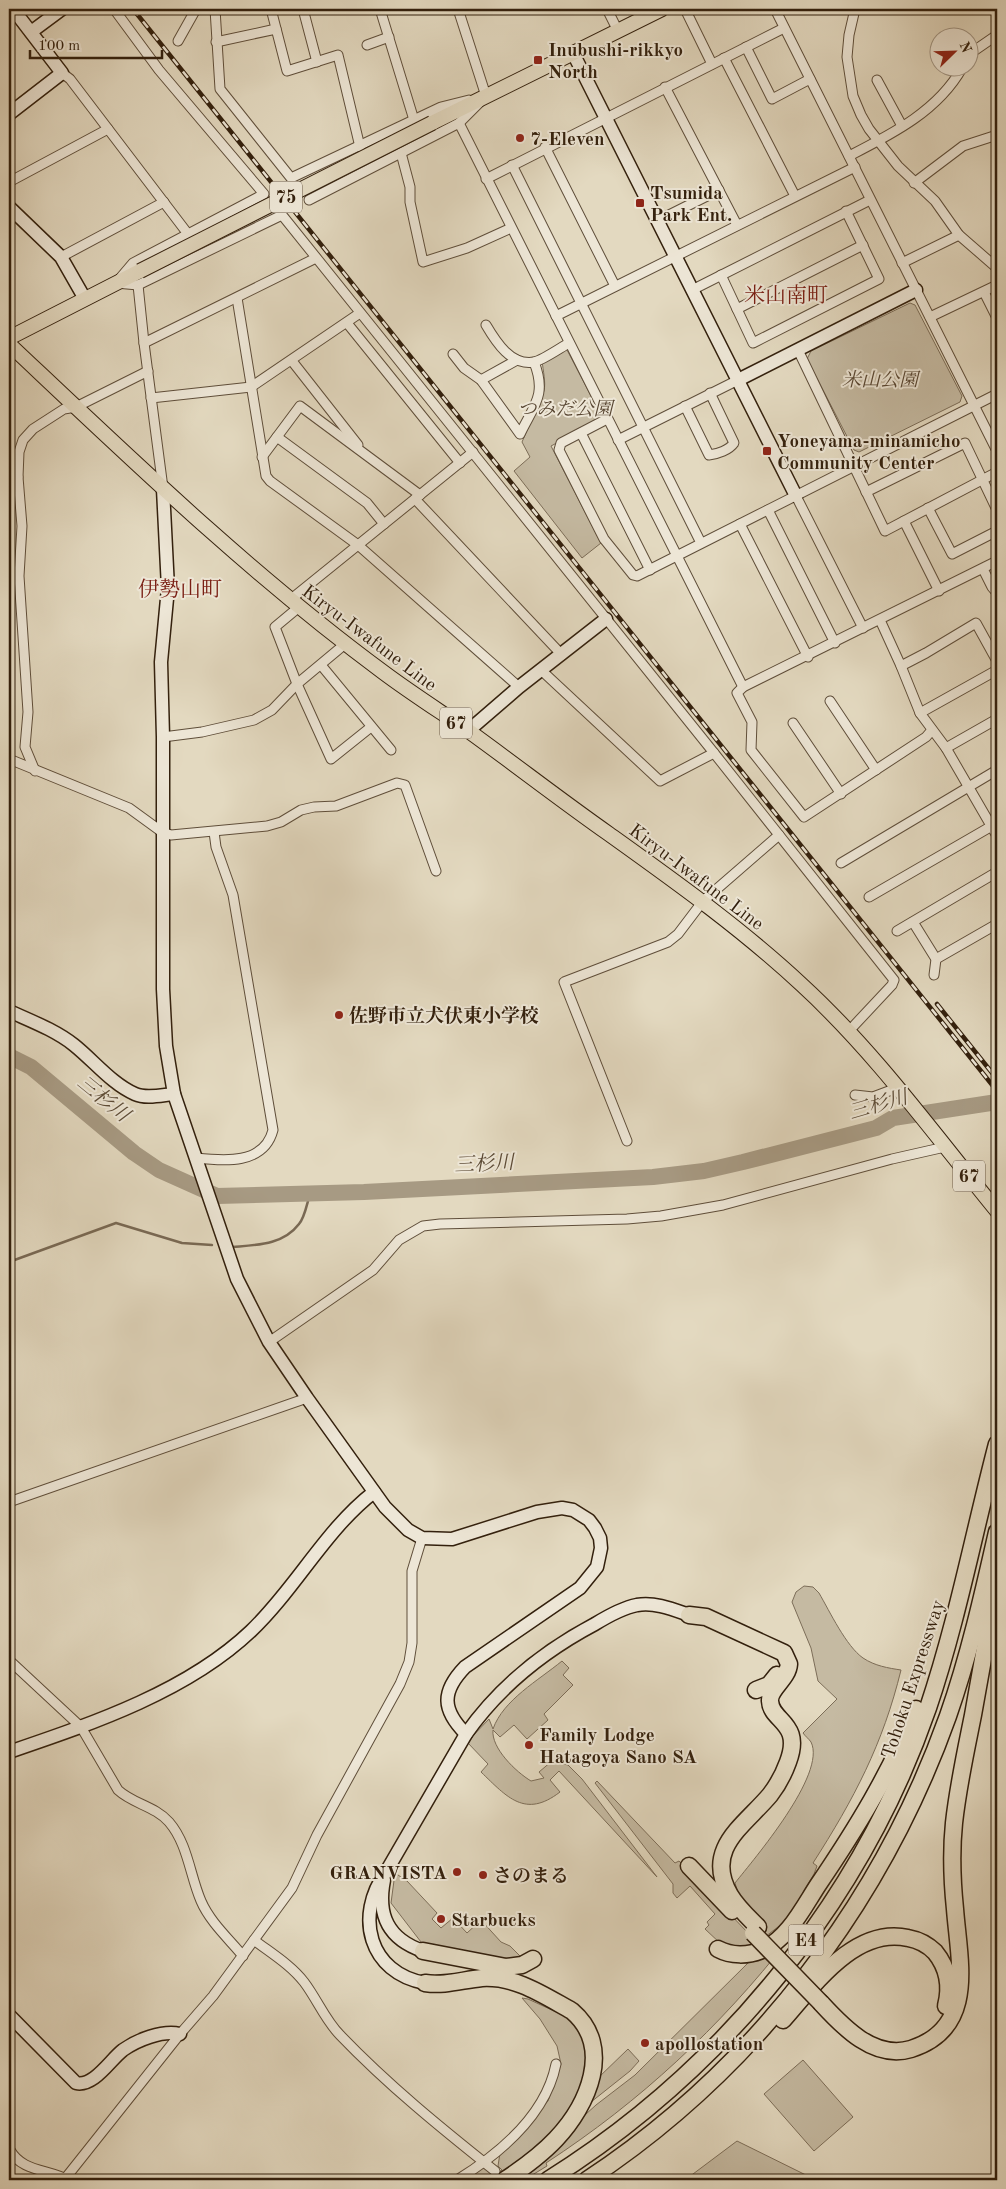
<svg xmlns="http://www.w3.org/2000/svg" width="1006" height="2189" font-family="'Old Standard TT','Noto Serif JP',serif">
  <rect width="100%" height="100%" fill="#e3d9c0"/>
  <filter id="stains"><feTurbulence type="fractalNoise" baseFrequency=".004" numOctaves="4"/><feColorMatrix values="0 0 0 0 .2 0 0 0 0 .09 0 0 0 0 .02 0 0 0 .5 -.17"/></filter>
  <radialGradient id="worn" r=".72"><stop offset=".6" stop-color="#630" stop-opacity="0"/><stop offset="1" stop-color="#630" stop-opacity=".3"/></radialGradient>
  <g fill="#c5baa2" stroke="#7c6d58">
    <path d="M910 303 915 305 962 396 960 402 859 452 854 450 807 359 811 351Z"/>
    <path d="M566 348 602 417 600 420 551 446 601 543 582 558 514 471 530 457 522 442 544 391C546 382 543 371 542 360Z"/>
    <path d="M804 1586 813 1587 819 1593C830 1612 846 1646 863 1658 875 1666 888 1668 901 1670 883 1744 854 1799 813 1863L817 1866 814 1874 787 1920 748 1950 721 1944 705 1929 709 1925 707 1922 715 1914 690 1886 677 1898 673 1893V1884L595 1783 597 1781 675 1863 679 1861 751 1936 735 1883C754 1859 827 1774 811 1742 809 1739 805 1736 803 1733L837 1699 818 1681 811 1648 792 1602 796 1592Z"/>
    <path d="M562 1661 569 1668 563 1675 573 1685 544 1714 548 1720 527 1739 514 1725 500 1737 493 1730C491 1748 516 1772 531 1781L544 1778 539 1772 552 1761 568 1765 582 1779 657 1877 559 1771 550 1780 560 1792C525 1819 507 1797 481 1772L488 1764 467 1742 489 1719 493 1729C503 1700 539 1680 562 1661Z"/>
    <path d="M395 1873 407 1881 437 1913 432 1919 441 1928 453 1918 467 1933 481 1920 501 1942 510 1946 522 1958 505 1961 436 1948 421 1942 391 1903Z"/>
    <path d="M789 1939C719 2028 641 2101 546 2163L547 2166 524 2180H513L596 2105 635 2075 751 1960Z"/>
    <path d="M522 1998 528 1999 565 2016 575 2024 582 2033 590 2069 567 2118 537 2150 494 2180H460L484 2166 496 2174 502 2170 498 2166 500 2153 548 2101 561 2064 557 2046 540 2019Z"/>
    <path d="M628 2049 639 2061 630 2071 586 2106 597 2079Z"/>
    <path d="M803 2060 853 2117 814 2151 764 2094Z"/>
    <path d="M737 2141 816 2180H685Z"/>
  </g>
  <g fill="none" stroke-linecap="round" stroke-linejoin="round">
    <g stroke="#796954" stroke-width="2.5">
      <path d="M233 1247C257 1245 283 1245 299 1224 305 1217 307 1203 310 1194"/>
      <path d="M9 1262 116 1223 182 1243 212 1245"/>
    </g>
    <path stroke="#a79a83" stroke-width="16" d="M9 1056 31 1067 134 1153 159 1170 217 1196 364 1192 653 1177 704 1171 743 1162 876 1128 893 1118 997 1102"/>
    <defs>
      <g id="street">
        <path d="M114 9 159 70 264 194 133 263 116 283 138 285 282 215 714 753 894 980 892 985 848 1032"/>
        <path d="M215 9 220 89 291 178 441 107 469 100"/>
        <path d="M271 9 287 71 338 55 360 147"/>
        <path d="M303 9 317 62"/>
        <path d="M380 9 414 120"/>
        <path d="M607 9 618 31"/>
        <path d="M685 9 712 64"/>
        <path d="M775 9 997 451"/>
        <path d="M855 9 849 35 847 57 853 96 861 115 869 129 898 166 935 201 959 235 997 268"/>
        <path d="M178 41 196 9"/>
        <path d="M216 42 276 29"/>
        <path d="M367 45 389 37"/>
        <path d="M746 47 772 99 810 79"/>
        <path d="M968 55 997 35"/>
        <path d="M724 58 795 196"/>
        <path d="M62 73 70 79 188 234"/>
        <path d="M877 80 902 126"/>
        <path d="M665 87 737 225"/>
        <path d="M459 123 743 687"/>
        <path d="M545 147 615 286"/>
        <path d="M401 153 410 187V202L423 262 467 248 511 228"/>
        <path d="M849 156C892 134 938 111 962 68"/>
        <path d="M512 165 701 543"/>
        <path d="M486 179 784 28"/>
        <path d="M9 182 108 129"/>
        <path d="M914 183 963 146 997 135"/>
        <path d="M309 200 459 123 486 96 458 9"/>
        <path d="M657 221 719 190"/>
        <path d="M61 257 164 202"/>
        <path d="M902 263 959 235"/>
        <path d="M721 275 753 343 879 279 846 211"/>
        <path d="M138 285 144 343 163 488"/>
        <path d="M692 290 870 200"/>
        <path d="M984 292 997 318"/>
        <path d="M237 298 266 476 270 481 358 545 519 687"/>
        <path d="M737 309 863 245"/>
        <path d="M556 316 855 167"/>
        <path d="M930 317 997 285"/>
        <path d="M347 323 460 463"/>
        <path d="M486 325C496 342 511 366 534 362 543 360 560 348 569 343"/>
        <path d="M144 343 316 258"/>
        <path d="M798 350 885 531 997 472"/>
        <path d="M453 354 464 368 481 380 520 434C534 405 547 395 534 362"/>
        <path d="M292 361 358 445"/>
        <path d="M481 380 517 360"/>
        <path d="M151 398 251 387 360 313"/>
        <path d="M685 406 709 455C718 454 729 450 734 443L710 393"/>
        <path d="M607 419 561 443 559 450 604 539 633 575 637 576 997 394"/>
        <path d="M581 433 650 570"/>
        <path d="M277 437 367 503 384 524"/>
        <path d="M618 440 738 380"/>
        <path d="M262 457 300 406 420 495"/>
        <path d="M9 481 18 477"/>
        <path d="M866 492 965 443 997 510"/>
        <path d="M796 496 863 628"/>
        <path d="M415 499 562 655"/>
        <path d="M928 508 952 554 997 531"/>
        <path d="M768 510 835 643"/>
        <path d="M904 521 939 591"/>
        <path d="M740 524 808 657"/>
        <path d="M983 569 992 587 997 593"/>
        <path d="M290 600 473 452"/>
        <path d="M299 607 275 627 297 684 331 759 371 727"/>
        <path d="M880 620 901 666 920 713 946 748 997 836"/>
        <path d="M321 665 391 750"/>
        <path d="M901 666 926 653 976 623 997 661"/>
        <path d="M541 670 660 781 714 753"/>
        <path d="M830 701 876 770"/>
        <path d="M920 713 997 670"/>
        <path d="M793 723 841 794"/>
        <path d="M932 730 926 737 804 817 751 750 752 722 737 693 743 687 997 561"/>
        <path d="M163 737 202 732 254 720 272 710 297 684 345 644"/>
        <path d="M946 748 997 719"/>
        <path d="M9 759 129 808 162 832 171 835 267 826 281 822 301 810 314 807 336 806 397 783 405 785 436 871"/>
        <path d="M35 771 25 747 28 712 19 576 22 526 18 477 19 452 23 440 33 429 64 409 76 407 148 371"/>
        <path d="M841 863 997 770"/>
        <path d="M869 897 997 823"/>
        <path d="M913 922 936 959 934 975"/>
        <path d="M897 931 997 872"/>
        <path d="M936 959 997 924"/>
        <path d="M855 1095 873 1097 897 1088"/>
        <path d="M627 1141 564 982 668 942 678 934 703 901 779 835"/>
        <path d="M196 1158C224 1161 264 1165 273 1130L233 895 216 847 214 832"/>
        <path d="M269 1342 373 1270 399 1240 423 1226 440 1224 627 1219 661 1216 723 1205 892 1159 945 1147"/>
        <path d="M9 1502 307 1398"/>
        <path d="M9 1660 81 1727 118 1790C133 1804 155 1806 169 1822 188 1844 190 1876 201 1901 210 1922 229 1939 243 1956"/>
        <path d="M254 1940C271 1953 291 1965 304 1982 317 1999 325 2020 340 2035 388 2085 441 2128 495 2171"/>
        <path d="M10 2150C22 2172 48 2169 68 2180"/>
        <path d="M64 2180 180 2034 213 1996 292 1888 317 1835 400 1684 409 1662 412 1643V1571L422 1538"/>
        <path d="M457 2180C499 2154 546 2115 556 2064"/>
      </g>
      <g id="secondary">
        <path d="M31 32 62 9"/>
        <path d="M573 53 796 496"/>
        <path d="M9 114 62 73 13 9"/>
        <path d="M9 207 61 257 85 299"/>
        <path d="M738 380 916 290"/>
        <path d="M163 489 168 588 161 662 163 737V989L166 1046 174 1094 237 1279 269 1342 307 1398 385 1507 408 1530 422 1538 452 1539 537 1512 562 1508 573 1510 589 1520 595 1528 600 1538 601 1548 597 1567 580 1588 465 1667C441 1692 442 1710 466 1734"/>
        <path d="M468 731 519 687 606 619"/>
        <path d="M9 1011C31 1021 55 1030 74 1045 94 1061 112 1084 135 1094 146 1099 162 1095 174 1094"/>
        <path d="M9 1752C91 1724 187 1692 251 1631 296 1588 325 1530 374 1492"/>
        <path d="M384 1880C377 1915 388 1939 423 1951"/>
        <path d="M425 1983C369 1973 354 1916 386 1872L466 1734C499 1687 544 1651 595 1624 608 1616 622 1608 637 1605 655 1602 672 1609 689 1615"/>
        <path d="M9 2015 76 2083C94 2087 110 2060 123 2050 137 2040 162 2030 180 2034"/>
      </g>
      <g id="primary">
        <path d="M432 123 662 9"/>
        <path d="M9 338 140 271"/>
        <path d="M9 344C130 458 249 573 383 672 411 693 441 712 470 732 517 766 562 801 609 834 676 882 742 929 802 985 875 1052 934 1134 997 1211"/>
      </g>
      <g id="highway">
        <path d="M689 1615 706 1617 784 1653 789 1664C788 1679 769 1689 770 1701 771 1722 803 1722 788 1762 784 1773 777 1786 770 1795 744 1826 703 1849 730 1895 737 1907 748 1917 758 1927"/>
        <path d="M756 1690 769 1685 777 1675"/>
        <path d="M689 1866 732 1911"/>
        <path d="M718 1949C731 1956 748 1956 762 1950 788 1939 803 1908 818 1885 856 1829 891 1772 916 1709"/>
        <path d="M423 1951 506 1967 522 1965 533 1959"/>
        <path d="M425 1983C445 1986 462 1980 482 1978 516 1976 543 1995 572 2011 614 2047 588 2105 556 2139 541 2155 523 2168 505 2180"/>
        <path d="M821 2003C843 2027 874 2060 911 2049 977 2028 959 1962 955 1909 952 1880 951 1852 954 1823 958 1786 966 1750 973 1715 981 1670 989 1625 997 1581"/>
        <path d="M783 2020C814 1985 855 1926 908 1938 919 1940 927 1944 935 1952 948 1968 951 1987 946 2006"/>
        <path d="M548 2180C721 2072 861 1902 928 1708 957 1622 974 1532 997 1444"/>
        <path d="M587 2180C754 2070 881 1904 948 1716 969 1656 983 1594 997 1532"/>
      </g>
    </defs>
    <use href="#street" stroke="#5f4e3a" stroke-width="11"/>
    <use href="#secondary" stroke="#33200d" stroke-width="15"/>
    <use href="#primary" stroke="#33200d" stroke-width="16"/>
    <use href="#highway" stroke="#33200d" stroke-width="19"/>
    <use href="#street" stroke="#ede6d6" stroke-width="9"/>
    <use href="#secondary" stroke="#ede6d6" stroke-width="12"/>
    <use href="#primary" stroke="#e3d9c0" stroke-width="14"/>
    <use href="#highway" stroke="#e3d9c0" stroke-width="16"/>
    <defs>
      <g id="rail">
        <path d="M133 9 997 1091"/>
        <path d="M937 1004 997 1079"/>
      </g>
    </defs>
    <use href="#rail" stroke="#33200d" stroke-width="4.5"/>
    <use href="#rail" stroke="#ede6d6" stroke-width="2.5" stroke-dasharray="8" stroke-linecap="butt"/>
    <defs>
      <path id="primary-bridge" d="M140 271 432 123"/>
      <path id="highway-bridge" d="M753 1933 821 2003"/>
    </defs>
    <use href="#primary-bridge" stroke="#33200d" stroke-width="16" stroke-linecap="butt"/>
    <use href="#highway-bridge" stroke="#33200d" stroke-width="19" stroke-linecap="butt"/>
    <use href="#primary-bridge" stroke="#e3d9c0" stroke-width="14"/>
    <use href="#highway-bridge" stroke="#e3d9c0" stroke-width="16"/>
  </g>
  <g fill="#8f2418" stroke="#ede6d6" stroke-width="2">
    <rect x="533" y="55" width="10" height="10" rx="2.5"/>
    <circle cx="520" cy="138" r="5"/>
    <rect x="635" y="198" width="10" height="10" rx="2.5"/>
    <rect x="762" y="446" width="10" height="10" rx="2.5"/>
    <circle cx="339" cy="1015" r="5"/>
    <circle cx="529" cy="1745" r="5"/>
    <circle cx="457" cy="1872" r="5"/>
    <circle cx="483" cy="1875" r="5"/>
    <circle cx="441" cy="1919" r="5"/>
    <circle cx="645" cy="2043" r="5"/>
  </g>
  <g text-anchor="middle" stroke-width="4" stroke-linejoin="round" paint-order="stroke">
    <g fill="#ede6d6" stroke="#6b5b49" stroke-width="1">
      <rect x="270" y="181.5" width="32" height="31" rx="4"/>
      <rect x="440" y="707.5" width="32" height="31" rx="4"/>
      <rect x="953" y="1160.5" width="32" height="31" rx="4"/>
      <rect x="788.5" y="1924.5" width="35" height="31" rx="4"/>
    </g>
    <g font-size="18" font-weight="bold" fill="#33200d">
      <text x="286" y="203">75</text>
      <text x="456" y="729">67</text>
      <text x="969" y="1182">67</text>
      <text x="806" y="1946">E4</text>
    </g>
    <g font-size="19" font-weight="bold" fill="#33200d" stroke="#ede6d6" text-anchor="start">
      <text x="548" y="56">Inubushi-rikkyo<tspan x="548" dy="22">North</tspan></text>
      <text x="530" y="145">7-Eleven</text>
      <text x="650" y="199">Tsumida<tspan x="650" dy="22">Park Ent.</tspan></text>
      <text x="777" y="447">Yoneyama-minamicho<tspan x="777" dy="22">Community Center</tspan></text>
      <text x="349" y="1022">佐野市立犬伏東小学校</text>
      <text x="539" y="1741">Family Lodge<tspan x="539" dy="22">Hatagoya Sano SA</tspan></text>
      <text x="447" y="1879" text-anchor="end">GRANVISTA</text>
      <text x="493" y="1882">さのまる</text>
      <text x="451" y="1926">Starbucks</text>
      <text x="655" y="2050">apollostation</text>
    </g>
    <g font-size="19" font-style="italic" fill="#584632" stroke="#ede6d6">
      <text x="880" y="386">米山公園</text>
      <text x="565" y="415">つみだ公園</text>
    </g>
    <g font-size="19" fill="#33200d" stroke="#ede6d6">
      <text transform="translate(370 637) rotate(37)" y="7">Kiryu-Iwafune Line</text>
      <text transform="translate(697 876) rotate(37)" y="7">Kiryu-Iwafune Line</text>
      <text transform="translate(912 1679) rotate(-72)" y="7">Tohoku Expressway</text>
    </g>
    <g font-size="20" font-style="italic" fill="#5c4b36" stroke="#ede6d6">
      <text transform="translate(104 1098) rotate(39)" y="7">三杉川</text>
      <text transform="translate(878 1104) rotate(-16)" y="7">三杉川</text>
      <text transform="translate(484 1163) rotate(-3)" y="7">三杉川</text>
    </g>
    <g font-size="21" fill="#7a1f14" stroke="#ede6d6">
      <text x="786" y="302">米山南町</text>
      <text x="180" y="596">伊勢山町</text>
    </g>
  </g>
  <rect width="1006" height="2189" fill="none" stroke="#e3d9c0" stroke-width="30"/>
  <rect x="10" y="10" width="986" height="2169" fill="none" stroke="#33200d" stroke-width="2.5"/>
  <rect x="15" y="15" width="976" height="2159" fill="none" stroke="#33200d"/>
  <g transform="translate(954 52) rotate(67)"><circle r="24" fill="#ede6d6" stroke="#a39786"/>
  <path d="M0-4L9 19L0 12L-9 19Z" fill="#8f2418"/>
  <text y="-8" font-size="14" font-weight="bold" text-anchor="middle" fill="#33200d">N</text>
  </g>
  <path d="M30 50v8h132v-8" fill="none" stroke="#33200d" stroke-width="2.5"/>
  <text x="38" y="50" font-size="15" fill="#33200d" stroke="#ede6d6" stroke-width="4" paint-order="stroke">100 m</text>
  <rect width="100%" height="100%" filter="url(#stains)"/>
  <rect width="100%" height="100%" fill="url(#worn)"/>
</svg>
